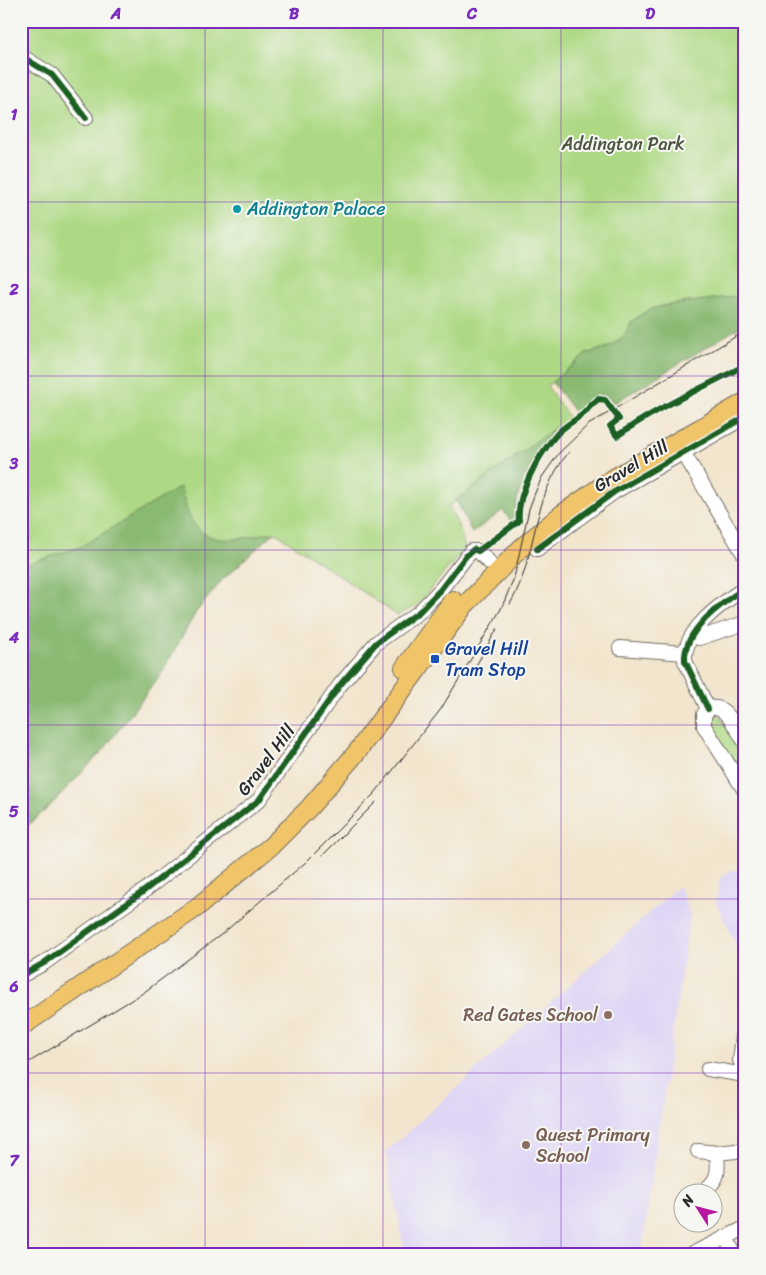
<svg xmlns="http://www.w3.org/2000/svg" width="766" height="1275" font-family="Sriracha,sans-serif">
  <rect width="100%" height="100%" fill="#f6f6f2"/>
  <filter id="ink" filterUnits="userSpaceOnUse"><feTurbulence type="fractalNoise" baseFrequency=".02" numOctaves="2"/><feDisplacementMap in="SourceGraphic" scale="10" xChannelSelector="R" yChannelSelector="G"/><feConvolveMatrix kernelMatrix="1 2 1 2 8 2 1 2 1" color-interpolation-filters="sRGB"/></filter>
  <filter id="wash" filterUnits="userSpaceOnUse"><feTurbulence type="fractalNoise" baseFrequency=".0096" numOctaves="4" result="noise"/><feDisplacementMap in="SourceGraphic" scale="20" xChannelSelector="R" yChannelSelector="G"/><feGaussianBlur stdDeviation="1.12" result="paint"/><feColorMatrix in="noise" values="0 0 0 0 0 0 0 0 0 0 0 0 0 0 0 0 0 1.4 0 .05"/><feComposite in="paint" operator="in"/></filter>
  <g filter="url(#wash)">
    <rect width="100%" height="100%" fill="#f2e5ce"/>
    <g fill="#dfd5f5">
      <path d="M731 870H745V963L716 903 720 879Z"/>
      <path d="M679 886 690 914 641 1254H405L386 1152Z"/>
    </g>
    <g fill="#aed984" stroke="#6c8258">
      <path d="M21 21H745V295L667 305 648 310 632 321 624 336 611 346 586 354 547 386 569 418 449 506 460 530 465 548 416 606 397 615 275 532 222 580 196 612 161 674 104 749 49 807 21 831Z"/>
      <path d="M715 711 745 748V781L711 727 708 716Z"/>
    </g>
    <g fill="#8ab972" stroke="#5a724e">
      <path d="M745 295V324L614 403 605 396 597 395 576 414 552 382 586 354 611 346 624 336 632 321 648 310 667 305Z"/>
      <path d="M556 427C540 454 512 487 516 520L512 523 503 510 472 533 456 500Z"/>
      <path d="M180 487C184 498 187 515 194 524 213 550 248 536 275 532L222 580 196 612 161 674 104 749 49 807 21 831V566L82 546Z"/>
    </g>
  </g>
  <g filter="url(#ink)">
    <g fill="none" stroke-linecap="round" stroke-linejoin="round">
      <defs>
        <g id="minor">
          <path d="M21 56 52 75 86 118"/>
          <path d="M683 452 745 556"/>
          <path d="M537 549 614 492 745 417"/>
          <path d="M694 634 699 638 745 623"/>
          <path d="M620 648 685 653"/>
          <path d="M708 709 685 661C683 630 722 603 745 588"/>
          <path d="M745 742C737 730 721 693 704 714V726L745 791"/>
          <path d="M21 976 44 963 144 891 259 800 340 685 376 643 419 612 441 589 471 551H478L489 562"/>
          <path d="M745 1021 740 1060 745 1074"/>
          <path d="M708 1069 745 1075"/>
          <path d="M698 1151 717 1153 745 1150"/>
          <path d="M707 1188C720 1178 718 1169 717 1153"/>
          <path d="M726 1237 734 1254"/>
          <path d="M692 1254 745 1228"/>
        </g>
        <g id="major">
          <path d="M404 668 453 600"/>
          <path d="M21 1027 196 908 271 846 309 808 357 752 465 605 521 548 562 514 609 481 745 402"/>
        </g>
      </defs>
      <use href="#minor" stroke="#716c64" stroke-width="16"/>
      <use href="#major" stroke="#716c64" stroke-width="20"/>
      <use href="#minor" stroke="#fff" stroke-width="14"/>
      <use href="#major" stroke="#f0c469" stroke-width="18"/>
      <g stroke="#2b2b2b" stroke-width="1">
        <path d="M510 604C539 555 529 500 569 452"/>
        <path d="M470 676 497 629"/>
        <path d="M323 855 376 802"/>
        <path d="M21 1067 143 993 222 934 306 862 375 793 441 709 501 609 514 578 529 509 535 493 542 477 559 453 588 425 745 331"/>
      </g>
      <defs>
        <g id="cycleway">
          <path d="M21 56 52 75 86 118"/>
          <path d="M537 549 614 492 745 417"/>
          <path d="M708 709 685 661C683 630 722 603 745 588"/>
          <path d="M21 976 44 963 144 891 259 800 340 685 376 643 419 612 441 589 466 556 474 549 478 551 519 521C516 494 539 454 557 434 565 425 577 420 585 412 590 407 593 402 599 399L605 400 619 419 610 426 617 436C657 407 702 389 745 365"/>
        </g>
      </defs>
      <use href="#cycleway" stroke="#f6f6f2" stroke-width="9"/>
      <use href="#cycleway" stroke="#1b5e20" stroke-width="6"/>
    </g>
  </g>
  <path fill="none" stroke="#7b2cbf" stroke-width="1" stroke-opacity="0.55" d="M205 21V1254M383 21V1254M561 21V1254M21 202H745M21 376H745M21 550H745M21 725H745M21 899H745M21 1073H745"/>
  <circle fill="#0f9aa8" stroke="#f6f6f2" stroke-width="2" cx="237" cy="209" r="5"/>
  <rect fill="#1a4fb4" stroke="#f6f6f2" stroke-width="2" x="430" y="654" width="10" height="10" rx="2.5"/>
  <g fill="#8d6e63" stroke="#f6f6f2" stroke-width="2">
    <circle cx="608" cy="1015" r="5"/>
    <circle cx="526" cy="1145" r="5"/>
  </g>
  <g text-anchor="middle" stroke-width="4" stroke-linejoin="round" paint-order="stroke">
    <g font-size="18" fill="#4c5641" stroke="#f6f6f2">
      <text x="623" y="150">Addington Park</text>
    </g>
    <g font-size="18" fill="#0d838f" stroke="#f6f6f2" text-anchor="start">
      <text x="247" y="215">Addington Palace</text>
    </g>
    <g font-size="18" fill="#2b2b2b" stroke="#f6f6f2">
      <text transform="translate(631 466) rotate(-31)" y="6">Gravel Hill</text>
      <text transform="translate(266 760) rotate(-53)" y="6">Gravel Hill</text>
    </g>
    <g font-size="18" fill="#164399" stroke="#f6f6f2" text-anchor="start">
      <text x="445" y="655">Gravel Hill<tspan x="445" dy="21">Tram Stop</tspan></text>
    </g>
    <g font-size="18" fill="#785e54" stroke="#f6f6f2" text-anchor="end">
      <text x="598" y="1021">Red Gates School</text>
      <text x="536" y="1141" text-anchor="start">Quest Primary<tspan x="536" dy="21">School</tspan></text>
    </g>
  </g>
  <rect width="766" height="1275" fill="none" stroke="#f6f6f2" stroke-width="55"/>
  <g transform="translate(698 1208) rotate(306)"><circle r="24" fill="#f6f6f2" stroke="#a5a5a2"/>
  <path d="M0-4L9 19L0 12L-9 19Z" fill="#b5179e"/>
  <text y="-8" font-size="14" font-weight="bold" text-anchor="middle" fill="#2b2b2b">N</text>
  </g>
  <rect x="28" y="28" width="710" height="1220" fill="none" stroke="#7b2cbf" stroke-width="2"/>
  <g font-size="16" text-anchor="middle" font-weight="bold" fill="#7b2cbf">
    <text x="116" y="19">A</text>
    <text x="294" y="19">B</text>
    <text x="472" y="19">C</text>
    <text x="650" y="19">D</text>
    <text x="14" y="120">1</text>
    <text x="14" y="295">2</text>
    <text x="14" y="469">3</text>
    <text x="14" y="643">4</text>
    <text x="14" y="817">5</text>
    <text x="14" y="992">6</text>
    <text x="14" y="1166">7</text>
  </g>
</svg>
